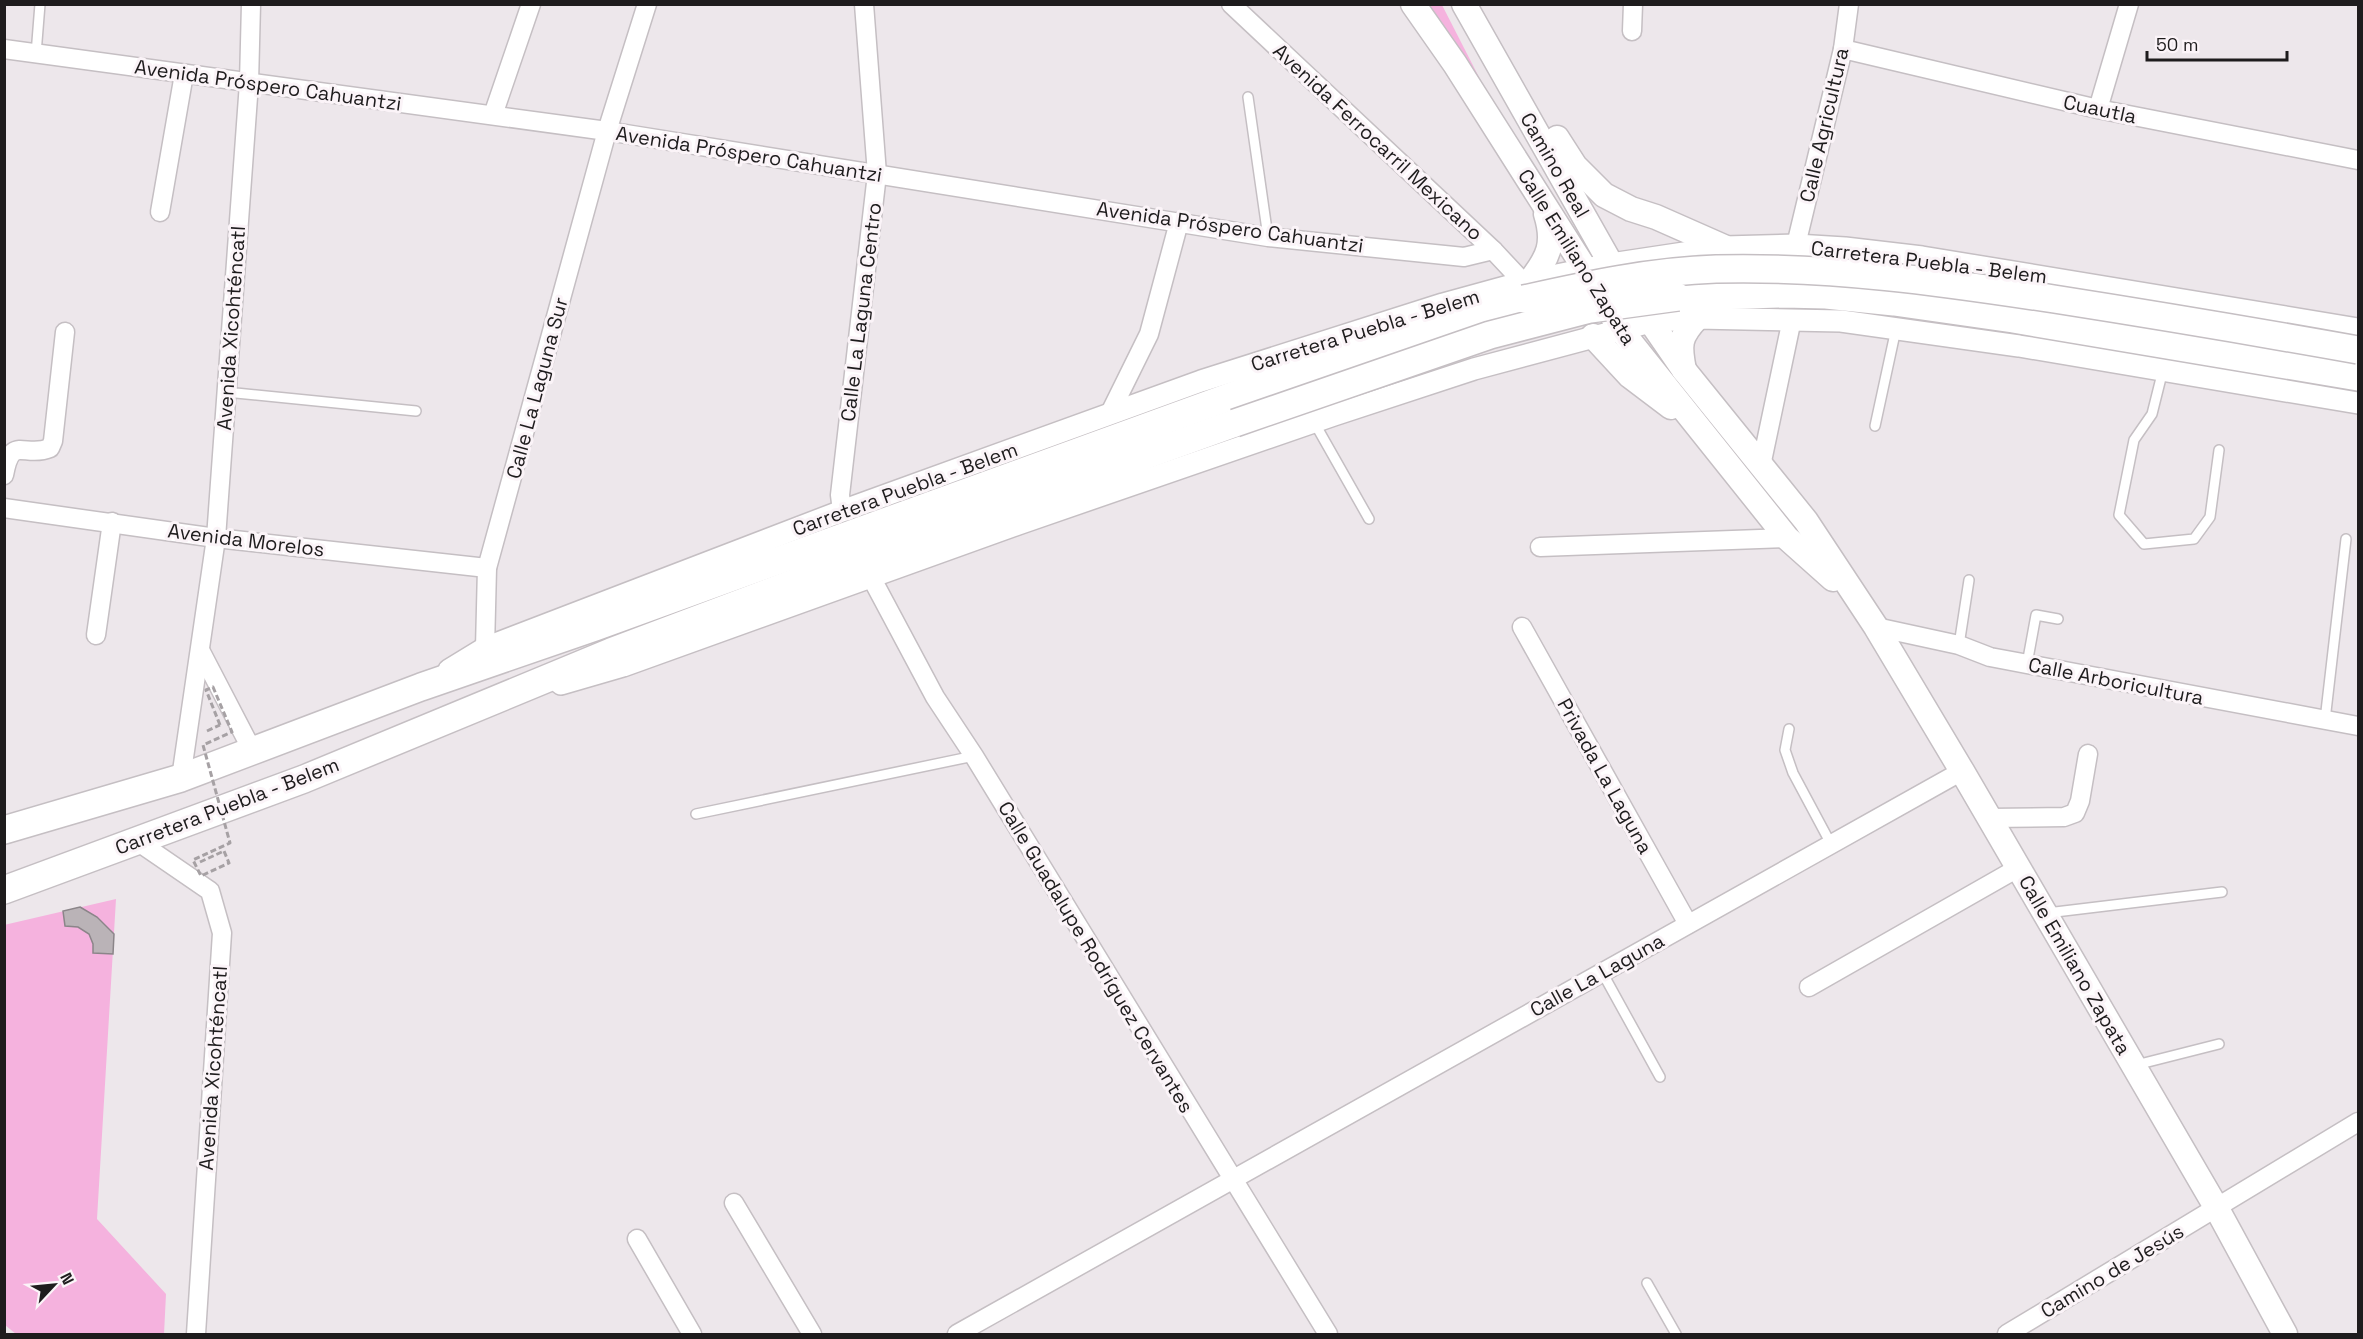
<svg xmlns="http://www.w3.org/2000/svg" width="2363" height="1339" font-family="'Space Grotesk',sans-serif">
  <rect width="100%" height="100%" fill="#ede7eb"/>
  <g fill="#f5b2de">
    <path d="M1426 5H1442L1484 87Z"/>
    <path d="M116 899 97 1219 166 1294 164 1334H16L5 1325 4 925Z"/>
  </g>
  <path fill="#bab3b7" stroke="#8b8589" stroke-width="1.5" d="M80 907 97 917 114 934 113 954 93 953V944L89 934 78 927 65 926 63 911Z"/>
  <g fill="none" stroke-linecap="round" stroke-linejoin="round">
    <defs>
      <g id="service">
        <path d="M36 54 40 4"/>
        <path d="M1248 97 1268 237"/>
        <path d="M2163 370 2152 414 2134 440 2119 515 2144 544 2194 539 2210 517 2219 450"/>
        <path d="M227 391 236 393 416 411"/>
        <path d="M1314 422 1369 519"/>
        <path d="M1875 426 1896 329"/>
        <path d="M1959 645 1969 580"/>
        <path d="M2027 664 2036 615 2058 619"/>
        <path d="M2325 720 2346 539"/>
        <path d="M1789 729 1785 750 1793 773 1831 844"/>
        <path d="M696 814 974 756"/>
        <path d="M2047 913 2222 892"/>
        <path d="M1602 972 1660 1077"/>
        <path d="M2136 1065 2219 1044"/>
        <path d="M1647 1283 1676 1334"/>
      </g>
      <g id="minor">
        <path d="M1231 4 1493 250 1523 282"/>
        <path d="M1632 31 1633 4"/>
        <path d="M4 49 607 131 1268 237 1464 257 1493 250"/>
        <path d="M1843 49 2098 109 2358 160"/>
        <path d="M2098 109 2129 4"/>
        <path d="M493 115 531 4"/>
        <path d="M160 212 184 74"/>
        <path d="M1796 245 1843 49 1849 4"/>
        <path d="M1109 415 1149 334 1179 222"/>
        <path d="M1761 466 1792 319"/>
        <path d="M4 475C12 433 24 459 50 448L53 441 65 332"/>
        <path d="M4 508 216 538 487 568"/>
        <path d="M842 511 840 495 877 174 864 4"/>
        <path d="M1540 547 1787 538"/>
        <path d="M871 577 935 697 974 756 1328 1334"/>
        <path d="M1522 627 1688 924"/>
        <path d="M1876 627 1959 645 1990 657 2358 726"/>
        <path d="M96 635 112 522"/>
        <path d="M485 648 487 568 607 131 647 4"/>
        <path d="M201 652 253 752"/>
        <path d="M181 778 216 538 249 83 251 4"/>
        <path d="M1989 818 2064 817 2075 813 2080 801 2088 754"/>
        <path d="M137 841 210 891 222 933 196 1334"/>
        <path d="M1809 987 2018 868"/>
        <path d="M734 1203 812 1334"/>
        <path d="M637 1239 692 1334"/>
        <path d="M957 1334 1962 771"/>
        <path d="M2007 1334 2358 1122"/>
      </g>
      <g id="tertiary">
        <path d="M449 670 485 648 842 511 1201 381 1443 304 1523 282 1611 264 1724 247 1796 245 1845 248 1922 257 2358 329"/>
        <path d="M561 684 623 666 1021 523 1334 415 1474 369 1650 322 1697 318 1841 321 2019 346 2358 403"/>
      </g>
      <g id="secondary">
        <path d="M1413 4 1455 64 1585 269 1620 329 1787 538 1833 579"/>
        <path d="M1464 4 1611 264 1684 370 1806 521 1876 627 1962 771 2216 1207 2285 1334"/>
        <path d="M1557 138 1575 166 1604 195 1631 209 1656 217 1724 247"/>
        <path d="M1530 281C1549 257 1555 243 1546 214"/>
        <path d="M1593 336 1630 376 1671 407"/>
        <path d="M1684 370C1679 345 1679 337 1697 318"/>
      </g>
      <g id="primary">
        <path d="M1678 297 1784 294 1826 295 1894 302 2013 319 2358 377"/>
        <path d="M4 830 181 778 421 687 595 627 1229 397 1448 320 1524 299"/>
        <path d="M4 890 304 779 611 652 836 567 1235 423"/>
      </g>
    </defs>
    <use href="#service" stroke="#c5bfc3" stroke-width="12"/>
    <use href="#minor" stroke="#c5bfc3" stroke-width="21"/>
    <use href="#tertiary" stroke="#c5bfc3" stroke-width="24"/>
    <use href="#secondary" stroke="#c5bfc3" stroke-width="27"/>
    <use href="#primary" stroke="#c5bfc3" stroke-width="30"/>
    <g stroke="#a6a1a4" stroke-width="3" stroke-dasharray="6 3" stroke-linecap="butt">
      <path d="M207 731 220 725"/>
      <path d="M200 862 224 851"/>
    </g>
    <use href="#service" stroke="#fff" stroke-width="9"/>
    <use href="#minor" stroke="#fff" stroke-width="18"/>
    <use href="#tertiary" stroke="#fff" stroke-width="21"/>
    <use href="#secondary" stroke="#fff" stroke-width="24"/>
    <use href="#primary" stroke="#fff" stroke-width="27"/>
    <defs>
      <g id="primary-bridge">
        <path d="M1524 299C1587 285 1651 271 1716 269 1830 266 1942 282 2054 299 2156 315 2257 332 2358 350"/>
        <path d="M1235 423 1490 335 1590 309 1678 297"/>
      </g>
    </defs>
    <use href="#primary-bridge" stroke="#c5bfc3" stroke-width="30" stroke-linecap="butt"/>
    <path stroke="#a6a1a4" stroke-width="3" stroke-dasharray="6 3" stroke-linecap="butt" d="M220 725 206 690 213 687 232 732 203 745 230 843 193 860 201 876 229 863 224 851"/>
    <use href="#primary-bridge" stroke="#fff" stroke-width="27"/>
  </g>
  <g text-anchor="middle" stroke-width="6" stroke-linejoin="round" paint-order="stroke">
    <g font-size="20" fill="#1e1c1d" stroke="#fbf4f8">
      <text transform="translate(268 85) rotate(8)" y="7">Avenida Próspero Cahuantzi</text>
      <text transform="translate(2100 109) rotate(12)" y="7">Cuautla</text>
      <text transform="translate(1824 125) rotate(-77)" y="7">Calle Agricultura</text>
      <text transform="translate(1378 142) rotate(43)" y="7">Avenida Ferrocarril Mexicano</text>
      <text transform="translate(749 154) rotate(9)" y="7">Avenida Próspero Cahuantzi</text>
      <text transform="translate(1555 165) rotate(60)" y="7">Camino Real</text>
      <text transform="translate(1230 227) rotate(8)" y="7">Avenida Próspero Cahuantzi</text>
      <text transform="translate(1577 257) rotate(58)" y="7">Calle Emiliano Zapata</text>
      <text transform="translate(1929 262) rotate(7)" y="7">Carretera Puebla - Belem</text>
      <text transform="translate(861 312) rotate(-83)" y="7">Calle La Laguna Centro</text>
      <text transform="translate(231 328) rotate(-86)" y="7">Avenida Xicohténcatl</text>
      <text transform="translate(1365 330) rotate(-17)" y="7">Carretera Puebla - Belem</text>
      <text transform="translate(537 388) rotate(-75)" y="7">Calle La Laguna Sur</text>
      <text transform="translate(905 489) rotate(-20)" y="7">Carretera Puebla - Belem</text>
      <text transform="translate(246 540) rotate(7)" y="7">Avenida Morelos</text>
      <text transform="translate(2116 681) rotate(11)" y="7">Calle Arboricultura</text>
      <text transform="translate(1605 776) rotate(61)" y="7">Privada La Laguna</text>
      <text transform="translate(227 806) rotate(-21)" y="7">Carretera Puebla - Belem</text>
      <text transform="translate(1096 957) rotate(59)" y="7">Calle Guadalupe Rodríguez Cervantes</text>
      <text transform="translate(2075 965) rotate(60)" y="7">Calle Emiliano Zapata</text>
      <text transform="translate(1597 975) rotate(-29)" y="7">Calle La Laguna</text>
      <text transform="translate(213 1068) rotate(-86)" y="7">Avenida Xicohténcatl</text>
      <text transform="translate(2112 1271) rotate(-31)" y="7">Camino de Jesús</text>
    </g>
  </g>
  <rect width="2363" height="1339" fill="none" stroke="#1e1c1d" stroke-width="12"/>
  <g transform="translate(54 1285) rotate(64)" stroke="#fbf4f8" stroke-width="4.5" paint-order="stroke">
  <path d="M0-4.5L10 22L0 15L-10 22Z" fill="#1e1c1d"/>
  <text y="-9" font-size="16" font-weight="bold" text-anchor="middle" fill="#1e1c1d">N</text>
  </g>
  <path d="M2147 51v9h140v-9" fill="none" stroke="#1e1c1d" stroke-width="3"/>
  <text x="2156" y="51" font-size="18" fill="#1e1c1d" stroke="#fbf4f8" stroke-width="4.5" paint-order="stroke">50 m</text>
</svg>
